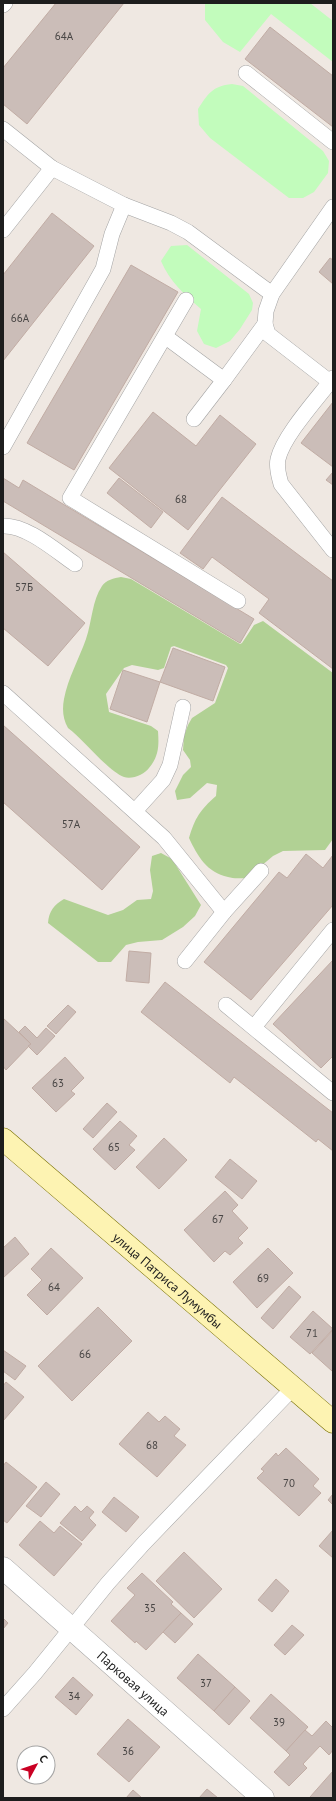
<svg xmlns="http://www.w3.org/2000/svg" width="336" height="1801" font-family="'PT Sans',sans-serif">
  <rect width="100%" height="100%" fill="#efe8e2"/>
  <g fill="#b1d194">
    <path d="M121 577 131 579 240 644 242 643 254 625 263 621 333 673V839L325 850 283 851 273 856 247 878C241 878 234 879 228 877 207 873 197 855 189 838 195 818 200 810 216 796L217 785 207 783 190 798 177 800 175 791 183 775 191 767 190 760 183 750 184 736 188 725 192 718 215 703 228 668 226 665 174 646 171 647 164 668 158 670 132 665 124 668 106 694 109 712 151 726 158 731C159 746 159 756 149 768 145 774 132 780 124 777 108 771 84 740 68 728 63 719 62 710 64 699 68 678 79 659 86 639 92 621 92 601 102 586 106 580 114 578 121 577Z"/>
    <path d="M161 853 172 859 201 905 195 916 183 927 162 940 138 942 126 945 111 962H98L48 923C49 911 54 905 64 899L108 915 123 910 137 900 151 899 153 891 150 870 152 856Z"/>
  </g>
  <g fill="#c2fcbc">
    <path d="M205 3H310L333 21V62L271 14 240 52 223 42 205 20Z"/>
    <path d="M232 84 243 86 323 151 329 161 328 173 314 192 303 198H289L210 138 199 125 198 109C208 94 212 86 232 84Z"/>
    <path d="M187 245 249 294 253 303 252 310 240 329 230 341 216 348 204 344 197 331 201 309C184 294 170 282 161 261L171 246Z"/>
  </g>
  <g fill="#cbbdb8" stroke="#c1aca4">
    <path d="M56 3H124L27 124 3 104V68Z"/>
    <path d="M270 27 333 76V127L245 59Z"/>
    <path d="M52 213 94 246 3 361V275Z"/>
    <path d="M330 258 333 260V284L319 272Z"/>
    <path d="M131 265 178 292 74 470 27 443Z"/>
    <path d="M333 402V467L301 443Z"/>
    <path d="M153 412 196 446 220 415 256 444 188 530 109 468Z"/>
    <path d="M333 472V485L326 480Z"/>
    <path d="M3 478 19 488 23 480 254 619 240 643 3 501Z"/>
    <path d="M119 478 163 512 151 528 107 493Z"/>
    <path d="M222 497 333 581V669L259 613 269 599 212 557 203 569 180 553Z"/>
    <path d="M3 552 85 623 48 666 3 628Z"/>
    <path d="M173 648 225 667 213 701 160 682Z"/>
    <path d="M123 670 160 682 147 722 110 709Z"/>
    <path d="M3 725 140 847 102 890 3 802Z"/>
    <path d="M306 854 323 868 333 855V905L251 1000 204 962 279 872 287 878Z"/>
    <path d="M129 951 151 953 149 983 126 981Z"/>
    <path d="M333 960V1056L321 1068 273 1024Z"/>
    <path d="M165 982 333 1113V1151L318 1139 316 1142 234 1077 230 1083 141 1012Z"/>
    <path d="M68 1005 76 1012 56 1034 47 1026Z"/>
    <path d="M3 1018 31 1044 6 1070 3 1066Z"/>
    <path d="M25 1026 37 1038 46 1028 55 1036 37 1055 28 1046 31 1044 19 1032Z"/>
    <path d="M65 1057 84 1078 71 1091 75 1094 56 1112 32 1088Z"/>
    <path d="M107 1103 117 1112 93 1138 83 1129Z"/>
    <path d="M120 1121 137 1136 129 1145 135 1150 115 1170 93 1149Z"/>
    <path d="M164 1138 187 1160 159 1189 136 1167Z"/>
    <path d="M230 1159 257 1181 242 1199 215 1177Z"/>
    <path d="M225 1191 238 1205 232 1211 248 1228 238 1238 243 1243 230 1255 225 1251 214 1262 184 1230Z"/>
    <path d="M15 1237 29 1254 3 1278V1248Z"/>
    <path d="M51 1248 83 1278 47 1315 27 1295 42 1280 31 1269Z"/>
    <path d="M268 1248 293 1273 257 1308 233 1282Z"/>
    <path d="M289 1286 301 1297 273 1329 261 1318Z"/>
    <path d="M98 1307 132 1341 72 1401 38 1366Z"/>
    <path d="M313 1311 333 1329 310 1354 290 1337Z"/>
    <path d="M333 1330V1370L332 1371 312 1353Z"/>
    <path d="M3 1350 26 1366 15 1380 3 1371Z"/>
    <path d="M6 1382 24 1397 3 1421V1386Z"/>
    <path d="M148 1412 159 1422 165 1416 180 1429 174 1436 186 1445 157 1477 119 1444Z"/>
    <path d="M286 1448 319 1479 313 1486 321 1493 299 1516 257 1478 264 1471 261 1469 276 1453 278 1456Z"/>
    <path d="M6 1462 37 1487 7 1523 3 1520V1466Z"/>
    <path d="M46 1482 60 1494 41 1517 26 1506Z"/>
    <path d="M333 1494V1505L328 1500Z"/>
    <path d="M114 1497 139 1517 126 1532 102 1512Z"/>
    <path d="M75 1506 81 1512 87 1506 94 1512 89 1518 96 1525 82 1541 60 1523Z"/>
    <path d="M40 1521 54 1533 60 1526 82 1544 54 1576 19 1545Z"/>
    <path d="M333 1530V1558L319 1546Z"/>
    <path d="M184 1552 222 1589 194 1618 156 1581Z"/>
    <path d="M142 1573 173 1602 171 1604 181 1613 146 1650 136 1641 135 1643 111 1621 135 1595 127 1588Z"/>
    <path d="M276 1579 289 1591 272 1612 258 1600Z"/>
    <path d="M181 1613 193 1624 175 1643 163 1632Z"/>
    <path d="M3 1618 8 1623 3 1629Z"/>
    <path d="M292 1625 304 1635 285 1655 274 1645Z"/>
    <path d="M198 1654 235 1687 214 1711 177 1678Z"/>
    <path d="M73 1677 93 1695 76 1715 55 1697Z"/>
    <path d="M235 1687 250 1701 229 1725 214 1711Z"/>
    <path d="M271 1694 308 1727 286 1751 250 1718Z"/>
    <path d="M128 1719 160 1747 129 1782 97 1754Z"/>
    <path d="M326 1721 333 1728V1750L329 1755 320 1746 303 1764 307 1768 289 1786 274 1772 290 1755 286 1751 305 1730 312 1736Z"/>
    <path d="M333 1771V1798H312L310 1797Z"/>
    <path d="M207 1789 218 1798H199Z"/>
    <path d="M133 1790 142 1798H126Z"/>
  </g>
  <g fill="none" stroke-linecap="round" stroke-linejoin="round">
    <defs>
      <g id="lane">
        <path d="M3 5 5 3"/>
        <path d="M246 73 333 142"/>
        <path d="M3 129 52 168"/>
        <path d="M3 230 52 168 124 205 171 223 188 232 272 294"/>
        <path d="M186 300 70 498 238 601"/>
        <path d="M166 337 224 380 265 324"/>
        <path d="M333 378C318 398 283 436 278 459 276 468 279 476 281 484L333 550"/>
        <path d="M330 382 268 334 265 324 266 311 272 294 333 207"/>
        <path d="M194 419 224 380"/>
        <path d="M3 447 103 269 112 234 124 205"/>
        <path d="M3 526C27 525 56 551 75 564"/>
        <path d="M3 693 164 838 224 912 261 871"/>
        <path d="M135 811 163 780 170 765 183 707"/>
        <path d="M185 961 224 912"/>
        <path d="M226 1005 333 1093"/>
        <path d="M254 1027 333 930"/>
        <path d="M3 1709 35 1673 108 1583 144 1543 293 1388"/>
      </g>
      <g id="street">
        <path id="s1" d="M3 1568 263 1798"/>
      </g>
      <g id="secondary">
        <path id="s2" d="M3 1139 333 1422"/>
      </g>
    </defs>
    <use href="#lane" stroke="#a4a4a4" stroke-width="16"/>
    <use href="#street" stroke="#a4a4a4" stroke-width="23"/>
    <use href="#secondary" stroke="#787000" stroke-width="23"/>
    <use href="#lane" stroke="#fff" stroke-width="15"/>
    <use href="#street" stroke="#fff" stroke-width="22"/>
    <use href="#secondary" stroke="#fdf3b2" stroke-width="22"/>
  </g>
  <g text-anchor="middle" stroke-width="3.5" stroke-linejoin="round" paint-order="stroke">
    <g font-size="11" fill="#484544">
      <text x="64" y="40">64А</text>
      <text x="20" y="322">66А</text>
      <text x="181" y="503">68</text>
      <text x="24" y="591">57Б</text>
      <text x="71" y="828">57А</text>
      <text x="58" y="1087">63</text>
      <text x="114" y="1151">65</text>
      <text x="218" y="1223">67</text>
      <text x="263" y="1282">69</text>
      <text x="54" y="1291">64</text>
      <text x="312" y="1337">71</text>
      <text x="85" y="1358">66</text>
      <text x="152" y="1449">68</text>
      <text x="289" y="1487">70</text>
      <text x="150" y="1612">35</text>
      <text x="206" y="1687">37</text>
      <text x="74" y="1700">34</text>
      <text x="279" y="1726">39</text>
      <text x="128" y="1755">36</text>
    </g>
    <g font-size="13" fill="#1d1d1d" stroke="#fff">
      <text dy="5" stroke="none"><textPath href="#s2" startOffset="217">улица Патриса Лумумбы</textPath></text>
      <text dy="5" stroke="none"><textPath href="#s1" startOffset="174">Парковая улица</textPath></text>
    </g>
  </g>
  <rect width="336" height="1801" fill="none" stroke="#1d1d1d" stroke-width="8"/>
  <g transform="translate(36 1765) rotate(50)"><circle r="19" fill="#ffffff" stroke="#a5a5a5"/>
  <path d="M0-3L7 15L0 10L-7 15Z" fill="#ca0023"/>
  <text y="-6" font-size="11" font-weight="bold" text-anchor="middle" fill="#1d1d1d">С</text>
  </g>
</svg>
